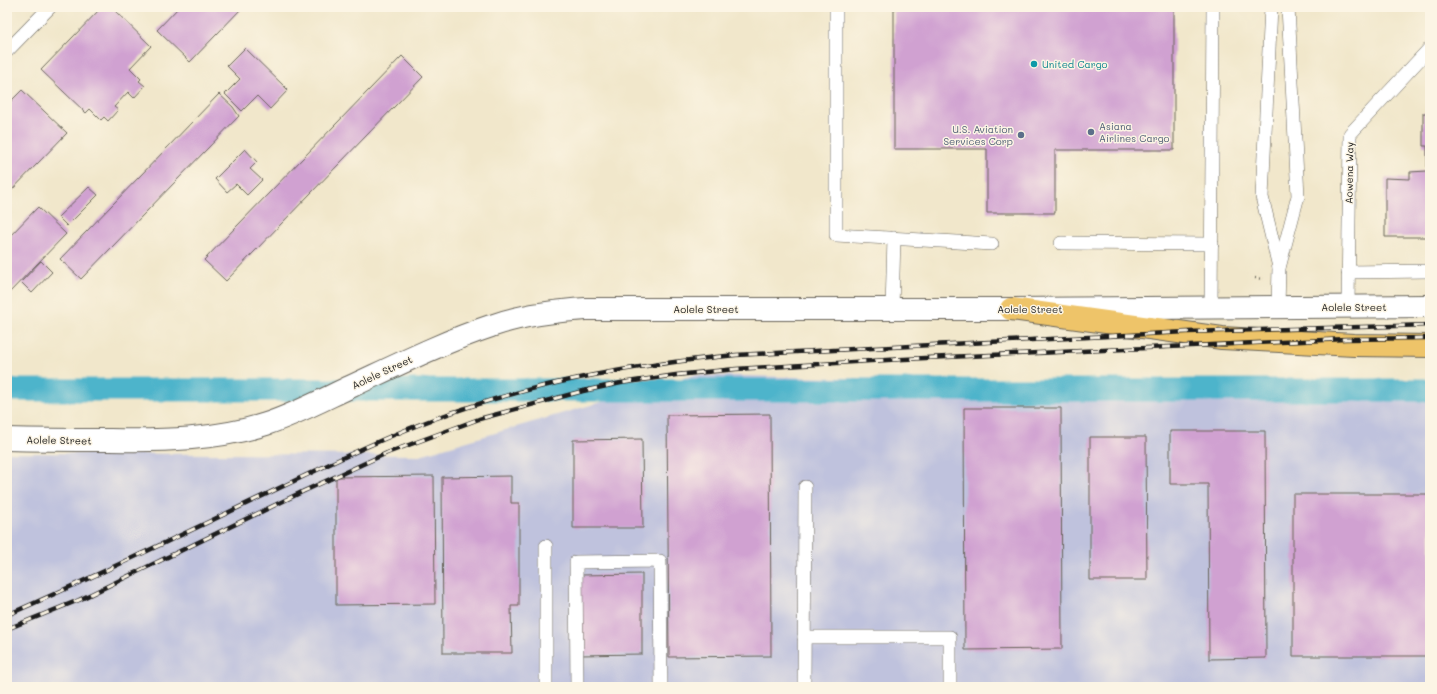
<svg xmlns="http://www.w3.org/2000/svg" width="1437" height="694" font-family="Mali,sans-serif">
  <rect width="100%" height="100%" fill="#fcf5e5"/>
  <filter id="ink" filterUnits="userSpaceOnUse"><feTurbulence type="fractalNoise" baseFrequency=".025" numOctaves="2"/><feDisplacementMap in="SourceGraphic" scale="8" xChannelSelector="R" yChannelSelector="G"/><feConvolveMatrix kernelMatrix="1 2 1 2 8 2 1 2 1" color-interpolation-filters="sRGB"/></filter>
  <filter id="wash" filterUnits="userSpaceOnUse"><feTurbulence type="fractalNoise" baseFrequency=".012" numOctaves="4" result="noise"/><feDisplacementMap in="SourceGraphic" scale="16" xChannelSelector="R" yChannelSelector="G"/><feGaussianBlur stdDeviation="0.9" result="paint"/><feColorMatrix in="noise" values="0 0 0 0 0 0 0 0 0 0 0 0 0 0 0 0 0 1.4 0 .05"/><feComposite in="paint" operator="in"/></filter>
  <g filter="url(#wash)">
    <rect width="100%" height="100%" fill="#f1e7cb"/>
    <path fill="#bfc2dd" d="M694 375 1430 390V687H7V453L420 455Z"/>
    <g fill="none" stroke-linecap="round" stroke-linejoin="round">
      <path stroke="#4db4cb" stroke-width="23" d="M7 390H1430"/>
    </g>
    <g id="blocks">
      <g fill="#d0a1d1">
        <path d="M102 7H111L151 46 130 68 141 79 139 81 145 86 134 98 128 92 114 107 118 110 108 121 104 117 101 120 90 109 86 113 41 70Z"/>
        <path d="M179 7H243L190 62 157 30Z"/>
        <path d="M894 7H1174V150H1055V213H987V149H894Z"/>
        <path d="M245 48 288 90 270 109 257 96 242 111 225 94 240 79 227 66Z"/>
        <path d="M402 56 423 77 226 281 204 260Z"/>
        <path d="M22 90 67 133 7 195V105Z"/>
        <path d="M219 94 233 107 239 116 81 279 60 259Z"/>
        <path d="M1427 106H1430V237H1385V178L1410 179V172L1427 171V146H1423V113H1427Z"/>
        <path d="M245 149 257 162 250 169 262 180 247 195 236 184 227 192 215 179Z"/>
        <path d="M89 187 98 195 67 226 58 217Z"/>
        <path d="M38 207 66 234 7 295V239Z"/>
        <path d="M41 261 52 272 32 293 21 282Z"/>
        <path d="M964 408H1061L1062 649 965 650Z"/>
        <path d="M770 414 771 656 669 657 667 415Z"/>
        <path d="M1170 431H1265L1266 658 1209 659 1208 484H1170Z"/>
        <path d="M1090 437H1146L1147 580H1090Z"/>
        <path d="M642 439 643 528H573V440Z"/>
        <path d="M434 476 435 604 336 605V477Z"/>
        <path d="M511 476V503H519V606H511L512 653H443L442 477Z"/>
        <rect x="1293" y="494" width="137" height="162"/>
        <path d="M642 574V654L580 655V575Z"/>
      </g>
    </g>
  </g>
  <g filter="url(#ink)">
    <use href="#blocks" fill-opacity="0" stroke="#676359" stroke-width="1"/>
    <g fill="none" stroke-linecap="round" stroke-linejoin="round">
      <defs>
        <g id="service">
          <path d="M836 7V235L992 244"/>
          <path d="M1271 7 1262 197 1279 267"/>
          <path d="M7 51 50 7"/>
          <path d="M1061 243 1212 244"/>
          <path d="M1348 272 1430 271"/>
          <path d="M1278 307 1279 268 1298 196 1288 7"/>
          <path d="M1348 307 1350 134 1430 48"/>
          <path d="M1211 308 1213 7"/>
          <path d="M892 309 894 238"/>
          <path d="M546 546V687"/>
          <path d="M804 637H950V687"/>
          <path d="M577 687 576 562 660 561 661 687"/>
          <path d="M804 687 805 487"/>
        </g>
        <path id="minor" d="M7 439C41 440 76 440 110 440 163 441 215 440 266 424 296 414 324 399 352 386 397 365 443 342 491 326 521 315 554 311 586 309H1011L1430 306"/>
        <path id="motorway" d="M1011 309 1222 338 1354 345 1430 346"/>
      </defs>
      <use href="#service" stroke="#676359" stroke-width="14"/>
      <use href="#minor" stroke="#676359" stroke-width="24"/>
      <use href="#motorway" stroke="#676359" stroke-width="24"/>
      <path stroke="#676359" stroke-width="2.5" stroke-dasharray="1 3" stroke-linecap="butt" d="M1255 278 1263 279"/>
      <use href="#service" stroke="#fff" stroke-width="13"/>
      <use href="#minor" stroke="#fff" stroke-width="22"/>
      <use href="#motorway" stroke="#eec469" stroke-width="22"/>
      <defs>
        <g id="rail">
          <path d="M7 615C97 576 185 533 273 491 326 466 379 439 434 419 532 383 632 365 736 355L1187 332 1430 325"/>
          <path d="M7 629 79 600 304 491 387 453 479 419 583 391 621 383 676 375 736 369 904 359 1346 339 1430 338"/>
        </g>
      </defs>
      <use href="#rail" stroke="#1c1c1c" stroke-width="4.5"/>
      <use href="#rail" stroke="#fcf5e5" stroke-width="3" stroke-dasharray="9" stroke-linecap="butt"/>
    </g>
  </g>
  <circle fill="#0f9aa8" stroke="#fcf5e5" stroke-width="1.5" cx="1034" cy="64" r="4"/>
  <g fill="#5c6f8a" stroke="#fcf5e5" stroke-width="1.5">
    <circle cx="1091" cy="132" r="4"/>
    <circle cx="1021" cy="135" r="4"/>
  </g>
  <g text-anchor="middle" stroke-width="3" stroke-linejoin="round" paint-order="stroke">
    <g font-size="10" fill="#0d838f" stroke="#fcf5e5" text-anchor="start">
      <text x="1042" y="68">United Cargo</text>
    </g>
    <g font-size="10" fill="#4e5e75" stroke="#fcf5e5" text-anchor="start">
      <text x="1099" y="130">Asiana<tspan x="1099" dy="12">Airlines Cargo</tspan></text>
      <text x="1013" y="133" text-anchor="end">U.S. Aviation<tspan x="1013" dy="12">Services Corp</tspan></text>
    </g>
    <g font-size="10" fill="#1c1c1c" stroke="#fcf5e5">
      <text transform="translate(1349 173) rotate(-89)" y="4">Aowena Way</text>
      <text x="1354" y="311">Aolele Street</text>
      <text x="706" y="313">Aolele Street</text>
      <text x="1030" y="313">Aolele Street</text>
      <text transform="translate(382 372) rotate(-25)" y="4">Aolele Street</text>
      <text transform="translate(59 440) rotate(1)" y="4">Aolele Street</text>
    </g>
  </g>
  <rect width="1437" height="694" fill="none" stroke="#fcf5e5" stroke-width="24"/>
</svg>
